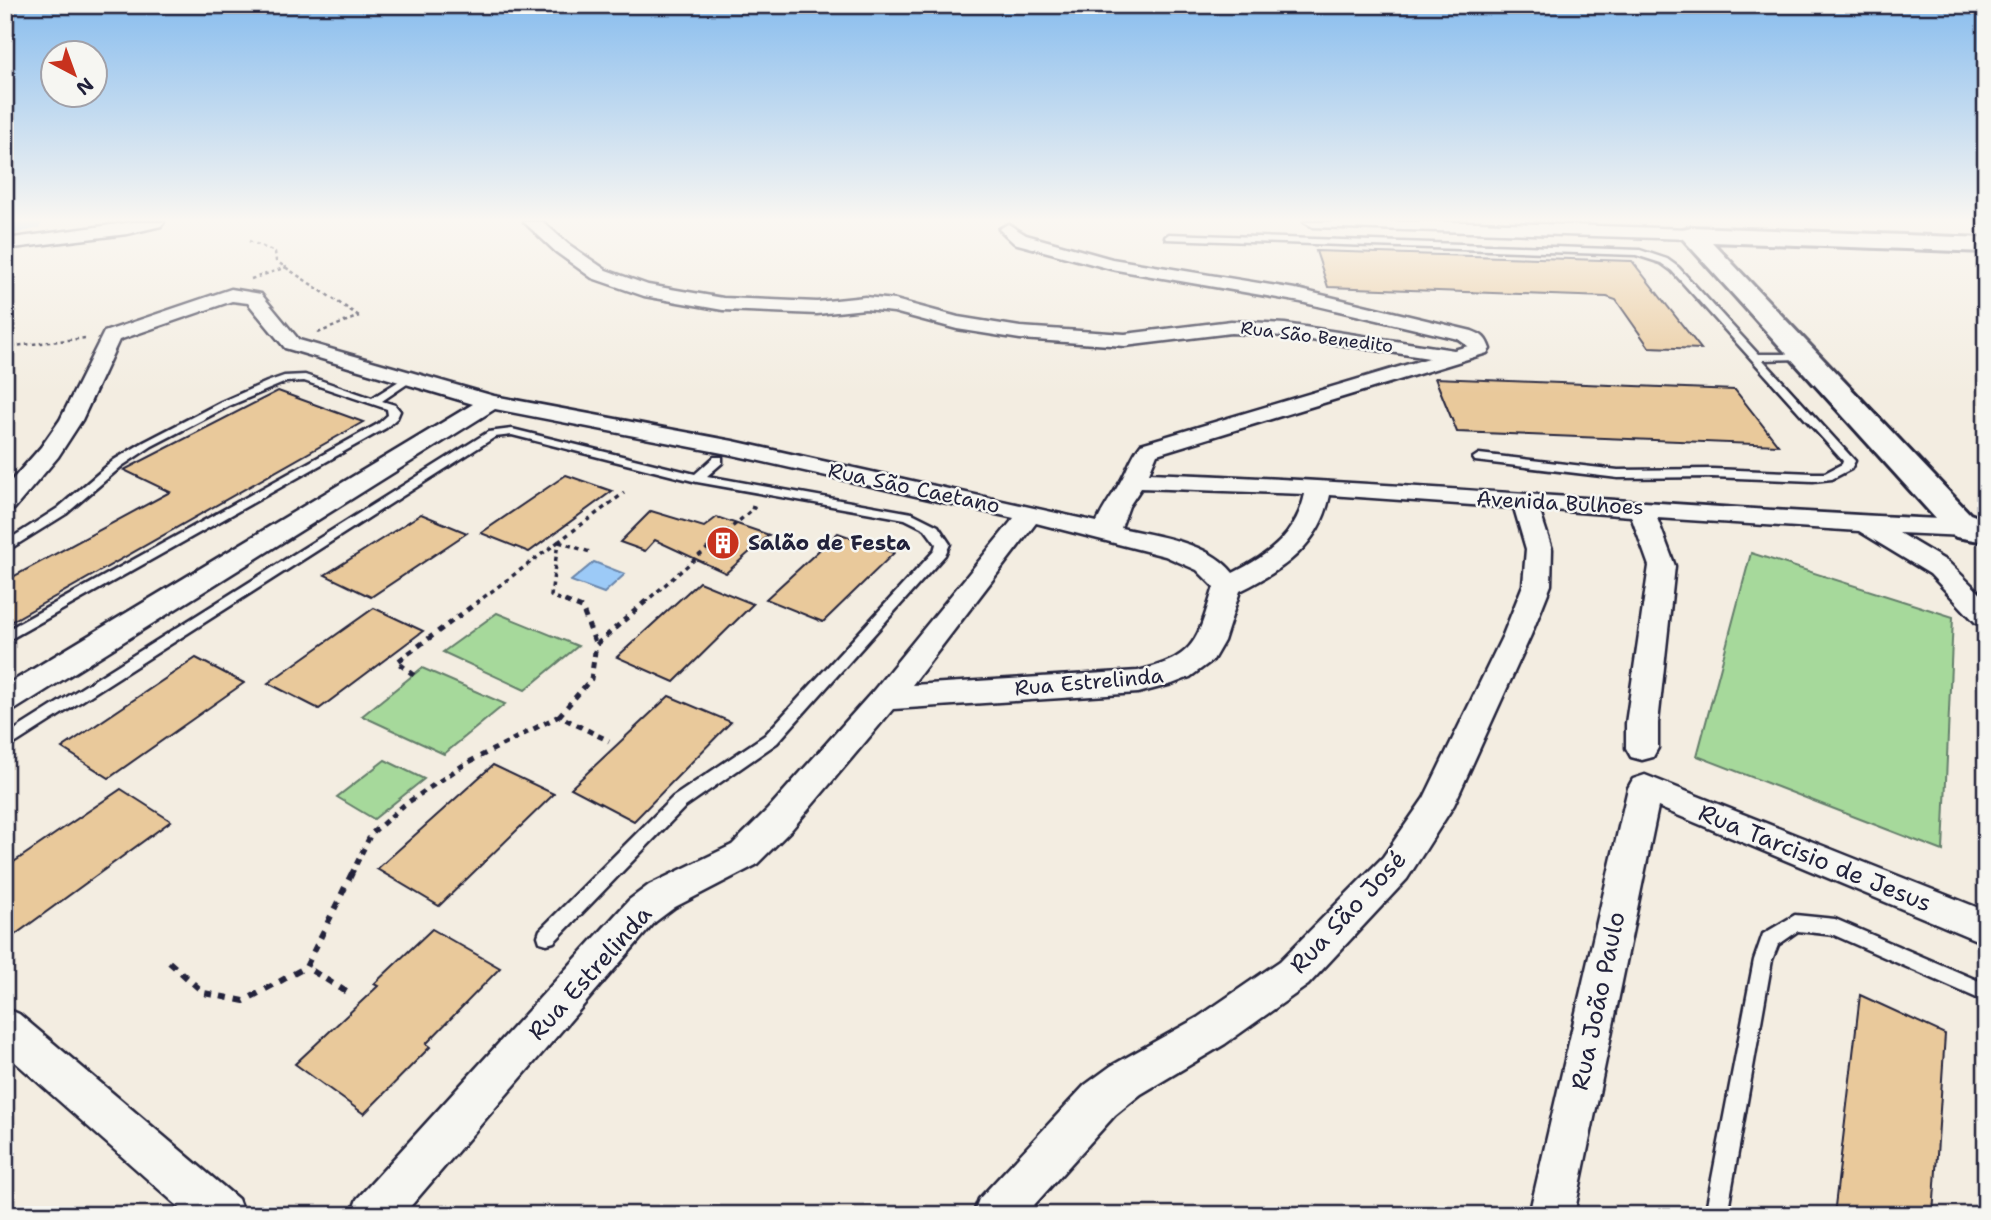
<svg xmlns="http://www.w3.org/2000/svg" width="1991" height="1220" font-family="'Shantell Sans',sans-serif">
  <rect width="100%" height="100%" fill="#f3ede1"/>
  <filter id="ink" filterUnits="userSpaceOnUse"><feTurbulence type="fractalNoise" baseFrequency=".0143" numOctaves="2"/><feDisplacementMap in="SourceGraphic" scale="14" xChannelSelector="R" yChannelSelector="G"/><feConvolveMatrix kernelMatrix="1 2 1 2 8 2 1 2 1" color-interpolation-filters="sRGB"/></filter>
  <g filter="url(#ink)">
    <g fill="#a6d99b" stroke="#647e6b" stroke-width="2">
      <path d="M1751 553 1953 617 1943 851 1697 756Z"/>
      <path d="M497 613 578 646 525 690 443 652Z"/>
      <path d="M422 668 505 704 444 754 362 716Z"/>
      <path d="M385 760 424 779 374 819 337 797Z"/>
    </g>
    <path fill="#9ccaf7" stroke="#6b87ac" stroke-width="2" d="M594 562 625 574 604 593 571 581Z"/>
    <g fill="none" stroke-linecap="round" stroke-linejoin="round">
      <path fill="#9ccaf7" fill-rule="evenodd" d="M5 222H43L39 228 5 236Z"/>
    </g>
    <g fill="#e9c99b" stroke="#22223b" stroke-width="2">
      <path d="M1316 251 1632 261 1701 349 1649 347 1616 300 1607 297 1328 287Z"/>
      <path d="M1435 378 1735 390 1778 445 1457 432Z"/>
      <path d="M278 391 363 422 5 625V581L170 492 124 470Z"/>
      <path d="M566 475 612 491 529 552 481 533Z"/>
      <path d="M651 511 704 527 717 517 769 535 726 573 655 540 645 551 620 542Z"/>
      <path d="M421 514 467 533 371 597 325 575Z"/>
      <path d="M838 533 894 553 823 622 766 599Z"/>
      <path d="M699 582 753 604 674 682 617 657Z"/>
      <path d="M374 608 423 631 319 709 268 683Z"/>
      <path d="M196 658 244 683 109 778 62 748Z"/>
      <path d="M669 696 731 722 634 821 571 788Z"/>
      <path d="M493 765 554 794 439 906 377 869Z"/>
      <path d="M121 789 171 821 5 942V868Z"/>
      <path d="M432 929 500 968 426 1044 430 1047 364 1114 295 1064 378 986 374 984Z"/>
      <path d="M1860 995 1945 1034 1933 1215H1834Z"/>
    </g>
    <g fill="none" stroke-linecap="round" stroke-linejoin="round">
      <defs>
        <g id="lane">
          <path d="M1169 234 1640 250 1667 259 1678 267 1758 354H1806V358L1802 359 1763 360 1855 461 1851 469 1832 479 1813 481 1712 477 1618 478 1475 461 1473 458 1479 454 1618 470 1712 469 1813 473H1825L1842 464 1843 461 1672 271 1661 263 1636 255 1166 239 1165 237Z"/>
          <path d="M305 375 372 398 407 376 411 375 416 378 382 401 395 405 400 411 397 418 386 428 5 642V631L378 424 388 415 387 409 304 381 286 382 229 406 152 446 122 466 66 514 5 552V542L58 508 114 460 144 442 221 402 267 382 284 376Z"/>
          <path d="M512 429 695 474 714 457H722V463L707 476 912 513 938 526 950 544 945 555 777 743 685 807 554 942 547 944 540 942 538 936 540 930 673 797 765 735 934 551 936 544 925 529 905 519 697 482 512 435 495 437 5 750V736L488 432Z"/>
          <path d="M1795 915 1835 919 1986 984V1002L1834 935 1798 931 1778 945 1772 960 1727 1215H1705L1754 960 1763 934Z"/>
        </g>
        <g id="street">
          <path d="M134 222H164L161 226 127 234 5 249V239Z"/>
          <path d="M524 222H543L568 244 606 270 648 285 723 298 817 302 865 297 895 300 958 317 1020 327 1125 334 1231 321 1285 324 1454 350 1468 346 1458 339 1301 302 1111 269 1014 243 999 229 1008 224 1026 235 1112 259 1301 290 1472 331C1483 335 1486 338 1490 349L1487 353 1157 454 1149 473C1421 483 1693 509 1965 520L1974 522 1978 528 1974 534 1965 536 1899 533 1948 562 1986 599V625L1976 623 1930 574 1859 531 1657 518 1675 566 1658 723V748L1653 757 1642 760 1631 757 1626 748V723L1649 566 1631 516 1539 509 1552 549 1551 585 1531 635 1454 805 1407 879 1308 985 1225 1044 1141 1094 1115 1115 1025 1215H973L979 1199 1085 1085 1111 1066 1197 1018 1280 961 1383 857 1424 798 1503 635 1523 585 1526 549 1514 508 1330 495C1320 545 1283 570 1240 591L1224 641 1213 660 1190 677 1172 684 1138 693 893 709 792 829 756 865 675 907 655 922 403 1215H351L357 1199 629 900 649 885 732 845 768 809 874 690 1014 518 733 455 495 409 16 709 5 712V686L473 404 285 348 248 303 232 301 119 340 82 420 58 457 14 509 5 511V488L41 447 60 420 104 332 231 289 261 294 299 340 494 396 733 441 1097 522C1104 506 1114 494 1122 479 1129 466 1132 455 1141 444L1429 358 1285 336 1231 333 1125 346 1020 339 957 329 894 312 865 309 817 314 723 310 644 296 592 278 556 252ZM1141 488 1305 494C1296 535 1269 555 1233 573 1209 542 1156 536 1121 528L1129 506ZM1036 523 1165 556 1197 570 1214 587C1197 640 1197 657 1138 671L912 685Z"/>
          <path d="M1304 222H1477L1691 229 1700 234 1691 239 1313 227Z"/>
          <path d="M1645 775 1986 911V944L1658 807 1574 1215H1529L1628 788 1633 779Z"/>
          <path d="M5 1008 19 1014 238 1199 244 1215H188L5 1053Z"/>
        </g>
        <path id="secondary" d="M1691 227 1986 238V252L1712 242 1970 514 1986 520V542L1956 537 1946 530 1683 239 1679 234 1683 229Z"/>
      </defs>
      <use href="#lane" stroke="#22223b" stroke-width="5"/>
      <use href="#street" stroke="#22223b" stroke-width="5"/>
      <use href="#secondary" stroke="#22223b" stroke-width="6"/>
      <g stroke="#22223b" stroke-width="2.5" stroke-dasharray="3.5 3.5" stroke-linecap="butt">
        <path d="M249 241 275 252 276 261 359 316"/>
        <path d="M251 279 287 267"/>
        <path d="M318 333 359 316"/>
        <path d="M5 347 86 338"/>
      </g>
      <g stroke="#22223b" stroke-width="3.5" stroke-dasharray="4.5 4.5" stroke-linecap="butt">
        <path d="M558 542 624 493"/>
        <path d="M559 542 593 553"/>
        <path d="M476 603 558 542 551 596 569 603"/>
        <path d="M644 603 754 508 750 507"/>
      </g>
      <g stroke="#22223b" stroke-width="5" stroke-dasharray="6 6" stroke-linecap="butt">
        <path d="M565 601 582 608 596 645"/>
        <path d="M414 675 397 662 479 601"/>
        <path d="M559 716 591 679 596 645 646 601"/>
        <path d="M351 875 371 834 404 805 465 764 559 716 609 741"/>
      </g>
      <g stroke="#22223b" stroke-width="6" stroke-dasharray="8 8" stroke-linecap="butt">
        <path d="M352 873 306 967 353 996"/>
        <path d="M169 962 204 993 244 1001 306 967"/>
      </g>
      <use href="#lane" fill="#f6f6f2" fill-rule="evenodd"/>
      <use href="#street" fill="#f6f6f2" fill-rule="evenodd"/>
      <use href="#secondary" fill="#f6f6f2" fill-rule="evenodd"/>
    </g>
  </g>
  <linearGradient id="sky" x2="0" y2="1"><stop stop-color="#89bdee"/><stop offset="0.56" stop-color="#faf7f2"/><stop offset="1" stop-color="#faf7f2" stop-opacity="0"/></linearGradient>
  <rect width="1991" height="393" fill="url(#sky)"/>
  <defs>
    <symbol id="building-disc" viewBox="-11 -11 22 22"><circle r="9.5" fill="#c8321e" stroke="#f6f6f2"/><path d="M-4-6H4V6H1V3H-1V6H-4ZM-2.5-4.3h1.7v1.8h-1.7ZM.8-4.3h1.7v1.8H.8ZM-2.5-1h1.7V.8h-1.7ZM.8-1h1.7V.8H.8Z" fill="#fff"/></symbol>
  </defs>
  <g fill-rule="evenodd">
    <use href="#building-disc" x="704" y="524" width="38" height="38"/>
  </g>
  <g text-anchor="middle" stroke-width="5" stroke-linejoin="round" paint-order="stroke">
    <g font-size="18" fill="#22223b" stroke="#f6f6f2">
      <text transform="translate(1317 337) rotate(7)" y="6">Rua São Benedito</text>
    </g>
    <g font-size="21" fill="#22223b" stroke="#f6f6f2">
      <text transform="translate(914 488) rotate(12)" y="7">Rua São Caetano</text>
      <text transform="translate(1560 503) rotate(3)" y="7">Avenida Bulhoes</text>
      <text transform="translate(1089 682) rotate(-5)" y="7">Rua Estrelinda</text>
    </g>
    <g font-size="21" font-weight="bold" fill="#22223b" stroke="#f6f6f2" text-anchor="start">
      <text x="748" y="550">Salão de Festa</text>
    </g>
    <g font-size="24" fill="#22223b" stroke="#f6f6f2">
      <text transform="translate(1815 858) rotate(22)" y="8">Rua Tarcisio de Jesus</text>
      <text transform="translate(1348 912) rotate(-47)" y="8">Rua São José</text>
      <text transform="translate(590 973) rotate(-48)" y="8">Rua Estrelinda</text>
      <text transform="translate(1598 1001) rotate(-78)" y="8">Rua João Paulo</text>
    </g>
  </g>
  <rect width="1991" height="1220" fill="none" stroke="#f6f6f2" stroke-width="28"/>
  <rect x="14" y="14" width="1963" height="1192" fill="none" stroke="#22223b" stroke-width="2.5" filter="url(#ink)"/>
  <g transform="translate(74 74) rotate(139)"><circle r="33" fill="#f6f6f2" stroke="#a1a1a9" stroke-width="2"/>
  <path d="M0-5L12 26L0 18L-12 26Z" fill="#c8321e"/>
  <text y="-10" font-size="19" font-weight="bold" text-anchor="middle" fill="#22223b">N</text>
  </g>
</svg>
